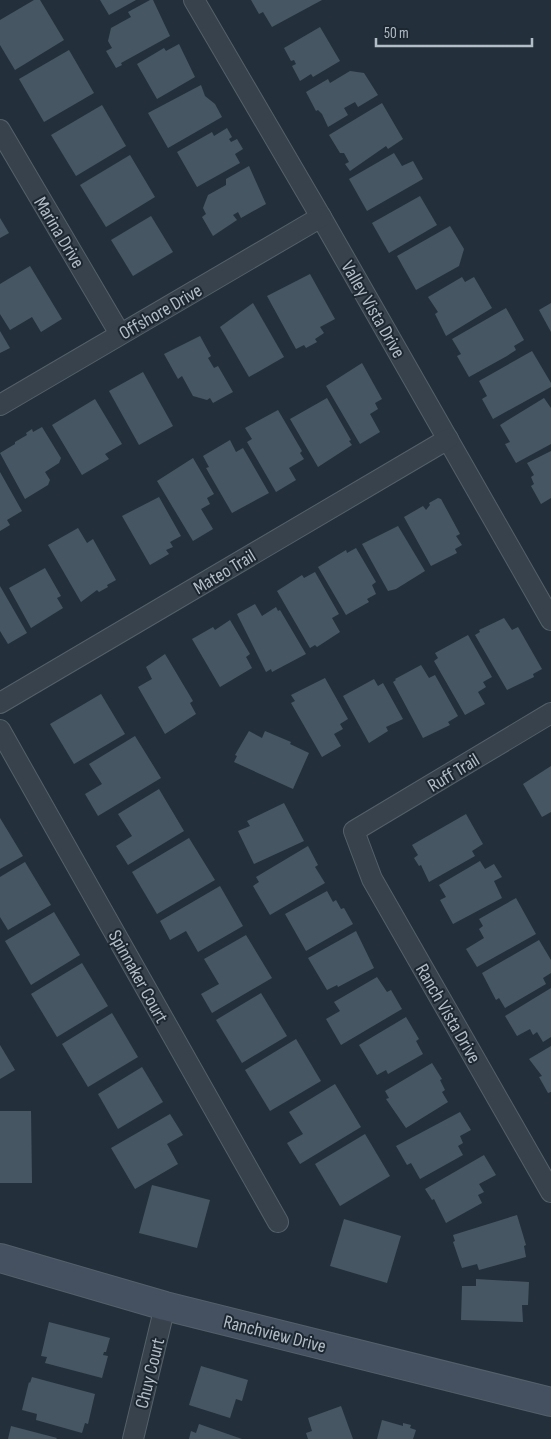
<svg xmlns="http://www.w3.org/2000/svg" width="551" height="1439" font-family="'Sofia Sans Condensed',sans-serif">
  <rect width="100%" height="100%" fill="#23303c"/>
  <g fill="#465663">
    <path d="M34 0H40L64 40 15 70 0 45V20Z"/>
    <path d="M100 0H136L109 15Z"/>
    <path d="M150 0H153L170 36 121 63 122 65 116 68 106 51 112 48 108 41 111 28 131 17 128 12Z"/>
    <path d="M251 0H322L272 27 263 12 259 14Z"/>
    <path d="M320 27 340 61 313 77 311 74 300 81 292 66 296 64 294 60 291 61 284 48Z"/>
    <path d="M179 44 195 77 157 99 137 64 164 48 166 51Z"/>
    <path d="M69 50 94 93 44 122 19 79Z"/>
    <path d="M350 71 364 73 378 95 358 107 355 102 344 108 348 115 328 127 322 114 318 110 316 111 306 92 328 79 330 83Z"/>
    <path d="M201 85 205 96 215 104 222 117 168 148 148 113Z"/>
    <path d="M382 103 403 139 388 149 386 146 350 171 345 164 349 162 344 153H340L329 135Z"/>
    <path d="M102 105 126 146 76 176 51 135Z"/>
    <path d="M227 128 232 137 229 139 231 142 237 139 243 149 235 154 240 163 197 187 177 152 212 132 214 136Z"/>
    <path d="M394 153 402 166 413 161 423 179 367 211 349 179Z"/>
    <path d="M130 155 155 197 106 227 80 185Z"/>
    <path d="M249 166 266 204 241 218 238 212 233 215 237 220 213 236 202 217 206 214 203 208 208 195 226 185V179Z"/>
    <path d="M420 196 437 225 389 253 372 223Z"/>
    <path d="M151 216 173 252 133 276 111 240Z"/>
    <path d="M0 218 9 233 0 238Z"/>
    <path d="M450 226 464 249 459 266 416 290 397 256Z"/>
    <path d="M30 266 62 319 41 332 32 317 10 330 0 314V284Z"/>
    <path d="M310 274 335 319 320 327 324 333 315 339 317 342 306 348 304 345 296 349 267 296Z"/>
    <path d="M462 277 465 282 474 277 492 308 446 336 435 314 438 312 428 297Z"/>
    <path d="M253 303 284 357 249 377 220 327Z"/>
    <path d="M551 303V332L539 310Z"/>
    <path d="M506 308 524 340 514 346 516 350 507 356 469 377 457 356 461 354 452 339Z"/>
    <path d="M0 331 10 348 0 353Z"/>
    <path d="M200 336 211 356 208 358 214 368 218 366 233 392 213 403 210 398 207 400 193 396 182 376 178 379 164 354Z"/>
    <path d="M532 351 551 383V387L493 419 482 399 487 396 479 381Z"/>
    <path d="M362 363 382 399 375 403 378 409 370 414 380 432 360 444 326 386Z"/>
    <path d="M143 372 173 426 139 445 109 391Z"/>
    <path d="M327 398 351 440 349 441 352 445 318 467 290 419Z"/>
    <path d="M544 398 551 408V444L516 463 505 444 510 442 500 425Z"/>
    <path d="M95 399 122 444 105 454 109 459 82 475 52 425Z"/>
    <path d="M278 410 302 451 300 453 304 459 289 468 296 480 276 492 247 442 252 439 245 428Z"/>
    <path d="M42 427 61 458 59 463 45 472 50 480 48 485 25 499 0 453 15 444V442L27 435 26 433 32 429 33 432Z"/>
    <path d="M230 440 236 452 243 448 269 493 232 513 206 468 209 467 203 456Z"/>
    <path d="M551 451V498L541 504 531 486 534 484 531 477 534 475 527 463Z"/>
    <path d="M193 458 214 494 207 498 210 504 201 509 213 529 193 541 157 481Z"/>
    <path d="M0 472 22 511 7 520 10 525 0 531Z"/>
    <path d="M159 497 181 536 170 542 173 547 166 550 169 554 150 565 122 516Z"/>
    <path d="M438 498 441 499 460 534 456 536 462 545 455 549 457 553 431 566 404 517 423 506 426 510 430 505 429 503Z"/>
    <path d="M398 526 425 571 396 589 388 591 362 544Z"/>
    <path d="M78 528 87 543 93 539 116 580 107 585 108 587 99 592 97 590 81 602 48 545Z"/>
    <path d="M356 548 376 582 372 585 376 594 367 599 369 602 346 615 318 567 346 550 347 553Z"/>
    <path d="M45 568 61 596 57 598 63 608 31 628 9 588Z"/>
    <path d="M315 572 339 614 332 618 340 632 317 647 315 645 310 648 277 591 302 575 304 578Z"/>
    <path d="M0 586 27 633 8 644 0 631Z"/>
    <path d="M255 604 262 616 276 607 278 611 280 610 306 654 272 672 271 669 266 672 237 614Z"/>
    <path d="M504 618 512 630 518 627 542 669 533 674 534 677 507 690 475 635 480 632 479 630Z"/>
    <path d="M230 620 250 654 246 657 252 668 220 687 192 639 213 627 215 630Z"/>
    <path d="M468 635 492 677 483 682 486 687 478 692 485 704 465 715 434 661 438 658 435 653Z"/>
    <path d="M165 654 193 701 190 703 196 714 165 734 138 687 152 679 146 667Z"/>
    <path d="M421 665 429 678 435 675 458 716 448 722 450 725 423 738 393 682 396 680 395 679Z"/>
    <path d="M325 678 348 719 340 724 343 729 334 734 341 746 322 757 291 703 295 701 291 695Z"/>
    <path d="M374 679 378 686 383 683 403 719 386 727 388 731 369 743 343 696Z"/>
    <path d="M101 694 125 734 74 764 50 724Z"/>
    <path d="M249 731 262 738 265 731 291 742 290 744 309 753 293 789 234 762 237 756 235 755Z"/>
    <path d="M135 736 161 778 98 816 85 794 102 784 89 764Z"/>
    <path d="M551 766V812L542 817 523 784Z"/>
    <path d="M159 789 184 831 128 865 116 846 132 836 118 814Z"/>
    <path d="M284 803 304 841 254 864 238 831 250 826 247 821Z"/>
    <path d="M466 814 483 844 472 851 475 856 429 882 421 865 419 866 414 858 418 855 412 845Z"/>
    <path d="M0 818 23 856 0 869Z"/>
    <path d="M189 838 215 880 157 914 132 872Z"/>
    <path d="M308 846 318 865 315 867 325 883 270 915 253 886 259 882 256 877Z"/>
    <path d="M480 861 485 869 494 864 502 877 494 881 502 898 453 924 440 900 446 897 439 885Z"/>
    <path d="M25 862 51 905 8 930 0 917V877Z"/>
    <path d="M220 886 243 926 198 952 186 931 170 940 160 921Z"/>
    <path d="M327 891 333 902 336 900 341 909 344 908 353 924 306 951 285 914Z"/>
    <path d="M516 898 536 934 477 967 466 949 484 938 479 929 483 926 479 919Z"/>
    <path d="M54 912 80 955 31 985 5 941Z"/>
    <path d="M356 931 374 968 338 987 337 985 327 990 308 958Z"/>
    <path d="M246 935 272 978 212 1013 201 994 219 984 204 959Z"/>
    <path d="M539 940 551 960V973L543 978 546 984 505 1008 499 998 496 1000 482 973Z"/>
    <path d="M82 963 108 1006 57 1037 31 994Z"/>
    <path d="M377 977 387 992 391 990 402 1009 341 1045 326 1019 340 1011 334 1002Z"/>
    <path d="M551 988V1037L543 1042 537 1032 533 1035 530 1029 517 1036 505 1016Z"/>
    <path d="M261 993 287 1036 242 1063 216 1020Z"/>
    <path d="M112 1013 138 1057 88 1087 62 1044Z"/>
    <path d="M406 1017 419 1039 416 1041 423 1054 388 1074 386 1070 377 1075 359 1045Z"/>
    <path d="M296 1039 321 1081 270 1111 245 1070Z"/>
    <path d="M0 1045 15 1070 0 1079Z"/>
    <path d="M551 1046V1092L548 1093 539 1077 542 1076 529 1059Z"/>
    <path d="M432 1063 442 1079 440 1080 445 1090 442 1092 448 1102 406 1128 386 1099 389 1098 385 1091Z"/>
    <path d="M142 1067 163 1102 118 1129 98 1094Z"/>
    <path d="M335 1084 361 1127 300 1164 287 1143 303 1134 289 1112Z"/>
    <path d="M0 1111H31L32 1183H0Z"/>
    <path d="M460 1112 471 1130 460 1136 463 1143 458 1146 463 1155 420 1179 411 1163 407 1165 396 1146Z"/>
    <path d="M170 1114 183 1135 167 1144 178 1164 135 1189 111 1148Z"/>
    <path d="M365 1134 390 1176 340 1206 315 1164Z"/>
    <path d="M484 1155 496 1175 479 1184 484 1192 478 1195 482 1203 446 1223 434 1199 432 1200 425 1189Z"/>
    <path d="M152 1185 210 1200 197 1248 139 1233Z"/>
    <path d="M517 1215 526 1245 524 1246 526 1257 479 1270 477 1264 462 1268 453 1242 455 1241 453 1235Z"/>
    <path d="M344 1219 401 1236 387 1283 330 1266Z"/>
    <path d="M476 1279 529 1282 528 1305H522L523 1322 461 1320 462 1286H476Z"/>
    <path d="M49 1322 110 1338 106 1352H104L103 1355 108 1356 102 1378 45 1363 47 1357 41 1356Z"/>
    <path d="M201 1366 248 1380 242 1401 236 1399 230 1418 189 1405Z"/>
    <path d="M32 1377 95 1394 88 1424 85 1423 82 1433 36 1420 37 1414 22 1410 29 1382 30 1383Z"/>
    <path d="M341 1406 353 1439H308L306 1433 312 1431 308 1418Z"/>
    <path d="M382 1420 403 1426V1423L411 1425 410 1428 416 1430 413 1439H377Z"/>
    <path d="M199 1424 242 1439H189L191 1431 196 1433Z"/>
    <path d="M11 1426 57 1438 56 1439H8Z"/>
  </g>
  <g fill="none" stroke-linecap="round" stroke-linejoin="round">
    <defs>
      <g id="street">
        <path d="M194 0 321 217 551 620"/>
        <path d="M0 130 120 334"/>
        <path d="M0 405 321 217"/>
        <path d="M0 703 448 439"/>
        <path d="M551 713 354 831 372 879 551 1192"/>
        <path d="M0 730 278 1222"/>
        <path d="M133 1439 165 1306"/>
      </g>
      <path id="secondary" d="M0 1258 165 1306 551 1402"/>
    </defs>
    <use href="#street" stroke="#55606a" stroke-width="22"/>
    <use href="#secondary" stroke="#55606a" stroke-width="30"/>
    <use href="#street" stroke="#37424d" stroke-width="20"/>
    <use href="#secondary" stroke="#455160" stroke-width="28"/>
  </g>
  <g text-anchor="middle" stroke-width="4" stroke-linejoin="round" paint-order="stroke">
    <g font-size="19" fill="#b2bdc8" stroke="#1c2731">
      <text transform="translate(60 232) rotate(59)" y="7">Marina Drive</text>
      <text transform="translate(374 309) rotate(60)" y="7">Valley Vista Drive</text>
      <text transform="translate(160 311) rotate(-30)" y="7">Offshore Drive</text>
      <text transform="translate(224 571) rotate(-31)" y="7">Mateo Trail</text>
      <text transform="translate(453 772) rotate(-31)" y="7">Ruff Trail</text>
      <text transform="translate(139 976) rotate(61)" y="7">Spinnaker Court</text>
      <text transform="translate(449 1013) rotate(60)" y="7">Ranch Vista Drive</text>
      <text transform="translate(275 1333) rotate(14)" y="7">Ranchview Drive</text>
      <text transform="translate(149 1373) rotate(-76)" y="7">Chuy Court</text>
    </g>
  </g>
  <path d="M376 38v8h156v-8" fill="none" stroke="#b2bdc8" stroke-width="2.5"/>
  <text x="384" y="38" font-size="15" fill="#b2bdc8" stroke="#1c2731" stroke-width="4" paint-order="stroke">50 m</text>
</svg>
